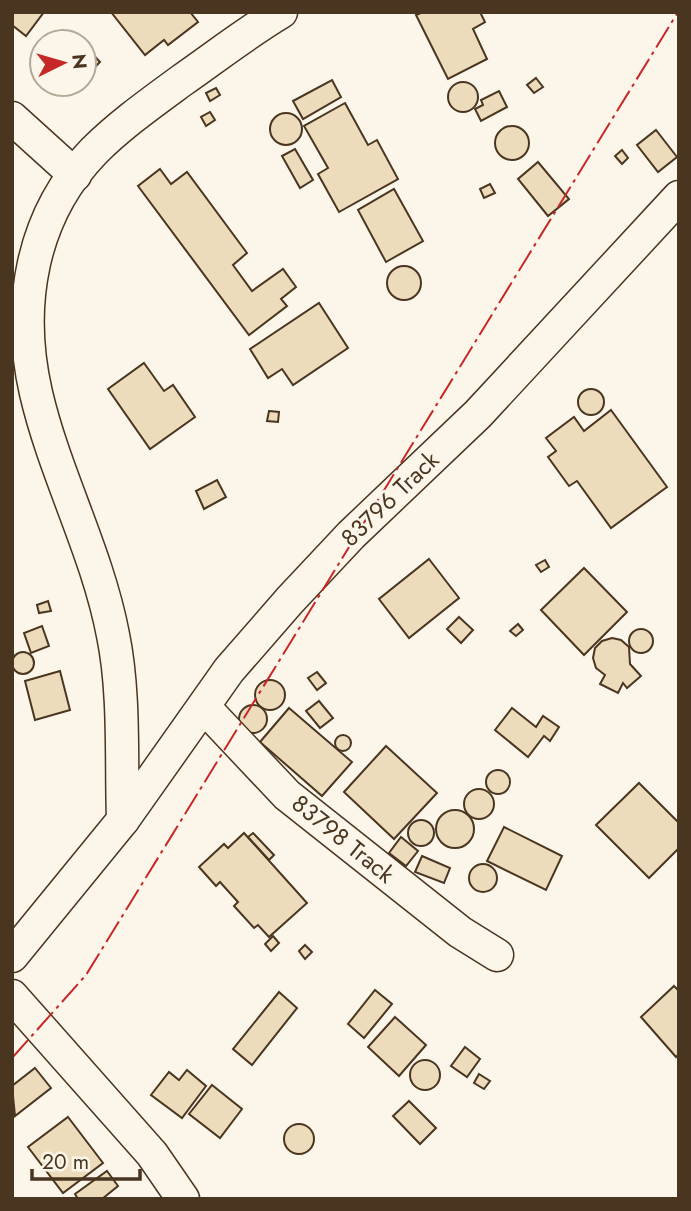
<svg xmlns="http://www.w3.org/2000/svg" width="691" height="1211" font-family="Jost,sans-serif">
  <rect width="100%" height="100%" fill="#fbf6e9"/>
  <g fill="#ecdcbc" stroke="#4a3520" stroke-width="2">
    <path d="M12 12H44L26 36 12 25Z"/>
    <path d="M111 12H190L198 22 168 45 164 40 145 55Z"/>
    <path d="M423 12H480L485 22 473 29 487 59 448 79 416 15Z"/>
    <path d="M84 45 100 62 84 78Z"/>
    <path d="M536 78 543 87 534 93 527 85Z"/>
    <path d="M332 80 341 97 303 119 293 101Z"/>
    <circle cx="463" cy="97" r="15"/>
    <path d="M57 84H78L68 95Z"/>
    <path d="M216 88 220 95 210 101 206 93Z"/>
    <path d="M499 91 507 107 481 121 475 109 483 105 481 100Z"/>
    <path d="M345 103 368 145 377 140 398 179 339 212 318 174 328 168 304 126Z"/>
    <path d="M210 112 215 120 206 126 201 117Z"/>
    <circle cx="286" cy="129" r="16"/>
    <circle cx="512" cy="143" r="17"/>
    <path d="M656 130 677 157 658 172 637 145Z"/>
    <path d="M295 149 313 180 300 188 282 156Z"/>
    <path d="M622 150 628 158 622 164 615 156Z"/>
    <path d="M538 162 569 199 548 216 518 179Z"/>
    <path d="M160 169 171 184 187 172 247 253 233 265 252 291 283 269 296 287 281 299 287 306 249 335 138 186Z"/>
    <path d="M490 184 495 193 484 198 480 189Z"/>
    <path d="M394 189 423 241 386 262 358 210Z"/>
    <circle cx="404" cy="283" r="17"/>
    <path d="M319 303 348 348 293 385 282 369 268 378 250 349Z"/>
    <path d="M144 363 164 391 173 385 195 417 150 449 108 389Z"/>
    <circle cx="591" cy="402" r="13"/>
    <path d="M611 410 667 487 611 528 577 481 569 486 548 457 556 451 546 438 574 417 584 431Z"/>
    <path d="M269 411 279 412 278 422 267 421Z"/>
    <path d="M217 480 226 497 204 509 196 491Z"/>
    <path d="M429 559 459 598 409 638 379 599Z"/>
    <path d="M545 560 549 567 541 572 536 565Z"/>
    <path d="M584 568 627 612 584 655 541 610Z"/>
    <path d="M48 601 51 611 39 613 37 605Z"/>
    <path d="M459 617 473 630 461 643 447 629Z"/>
    <path d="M518 624 523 630 516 636 510 631Z"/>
    <path d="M42 626 49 646 31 653 24 633Z"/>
    <circle cx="641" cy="641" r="12"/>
    <path d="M612 638 621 640 629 647 630 664 641 676 627 688 623 683 618 693 600 684 605 675 596 668 593 658 595 648 602 641Z"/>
    <circle cx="23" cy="663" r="11"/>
    <path d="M60 671 70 710 35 720 25 681Z"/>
    <path d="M317 672 326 683 317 690 308 678Z"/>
    <circle cx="270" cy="695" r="15"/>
    <path d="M319 701 333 718 320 728 306 711Z"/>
    <circle cx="253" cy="719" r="14"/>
    <path d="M289 708 352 762 322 796 260 742Z"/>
    <path d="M512 708 536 727 543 716 559 727 550 741 544 736 528 757 495 730Z"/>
    <circle cx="343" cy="743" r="8"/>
    <path d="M386 746 437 793 394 839 344 792Z"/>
    <circle cx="498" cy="782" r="12"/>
    <path d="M639 783 679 823V848L649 878 596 825Z"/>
    <circle cx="479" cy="804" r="15"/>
    <circle cx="455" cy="829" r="19"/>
    <circle cx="421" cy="833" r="13"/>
    <path d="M504 827 562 856 546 890 487 861Z"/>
    <path d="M244 833 307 903 269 937 258 925 254 928 234 906 238 902 220 882 216 886 199 867 224 844 228 848Z"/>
    <path d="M253 833 274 855 269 860 248 837Z"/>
    <path d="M401 837 418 851 406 866 389 853Z"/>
    <path d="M422 856 450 868 444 883 415 872Z"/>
    <circle cx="483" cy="878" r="14"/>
    <path d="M273 936 279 943 271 951 265 944Z"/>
    <path d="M305 945 312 952 305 959 299 951Z"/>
    <path d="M674 986 679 991V1054L676 1057 641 1017Z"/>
    <path d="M375 990 392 1004 364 1038 348 1024Z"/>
    <path d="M279 992 297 1008 252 1065 233 1049Z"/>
    <path d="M395 1017 426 1045 399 1076 368 1047Z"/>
    <path d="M465 1047 480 1059 467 1077 451 1066Z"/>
    <circle cx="425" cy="1075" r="15"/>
    <path d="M35 1068 51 1088 15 1116 12 1086Z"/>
    <path d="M187 1070 206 1086 182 1118 151 1095 169 1072 179 1080Z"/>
    <path d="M479 1074 490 1081 484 1089 474 1083Z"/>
    <path d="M212 1085 242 1109 220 1138 189 1114Z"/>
    <path d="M409 1101 436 1128 420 1144 393 1116Z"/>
    <path d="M68 1117 103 1163 63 1193 28 1147Z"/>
    <circle cx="299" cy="1139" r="15"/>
    <path d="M107 1171 118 1186 102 1199H78L75 1194Z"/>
  </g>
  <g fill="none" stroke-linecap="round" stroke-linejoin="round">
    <defs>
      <g id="street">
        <path d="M12 118 75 175"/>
        <path d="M204 707 287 795 460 932 497 955"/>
        <path d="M123 820 229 670 290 600 351 535 478 414 679 197"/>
        <path d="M12 956 123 820C121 761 125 693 113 635 97 551 55 475 36 393 16 306 31 216 94 151 120 125 151 103 181 81 214 58 246 33 281 12"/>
        <path d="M12 996 152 1154 183 1199"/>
      </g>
    </defs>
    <use href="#street" stroke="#4a3520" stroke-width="35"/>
    <use href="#street" stroke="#fbf6e9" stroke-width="32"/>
    <path stroke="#c62828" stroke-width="2" stroke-dasharray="24 5 3.5 5" stroke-linecap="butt" d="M12 1058 86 975 678 12"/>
  </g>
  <g text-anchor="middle" stroke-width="5" stroke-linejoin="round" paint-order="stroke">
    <g font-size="24" fill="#4a3520" stroke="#fbf6e9">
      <text transform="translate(390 499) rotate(-44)" y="8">83796 Track</text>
      <text transform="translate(343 839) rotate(39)" y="8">83798 Track</text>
    </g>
  </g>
  <rect width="691" height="1211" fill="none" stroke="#4a3520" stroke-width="28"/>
  <g transform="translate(63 63) rotate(85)"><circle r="33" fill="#fbf6e9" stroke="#b4a999" stroke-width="2"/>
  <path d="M0-5L12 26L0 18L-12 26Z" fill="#c62828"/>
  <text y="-10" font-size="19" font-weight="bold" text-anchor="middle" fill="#4a3520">N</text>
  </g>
  <path d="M32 1169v10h108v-10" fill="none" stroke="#4a3520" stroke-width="3.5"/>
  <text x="42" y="1169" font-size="21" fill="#4a3520" stroke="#fbf6e9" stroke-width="5" paint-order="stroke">20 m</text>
</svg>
